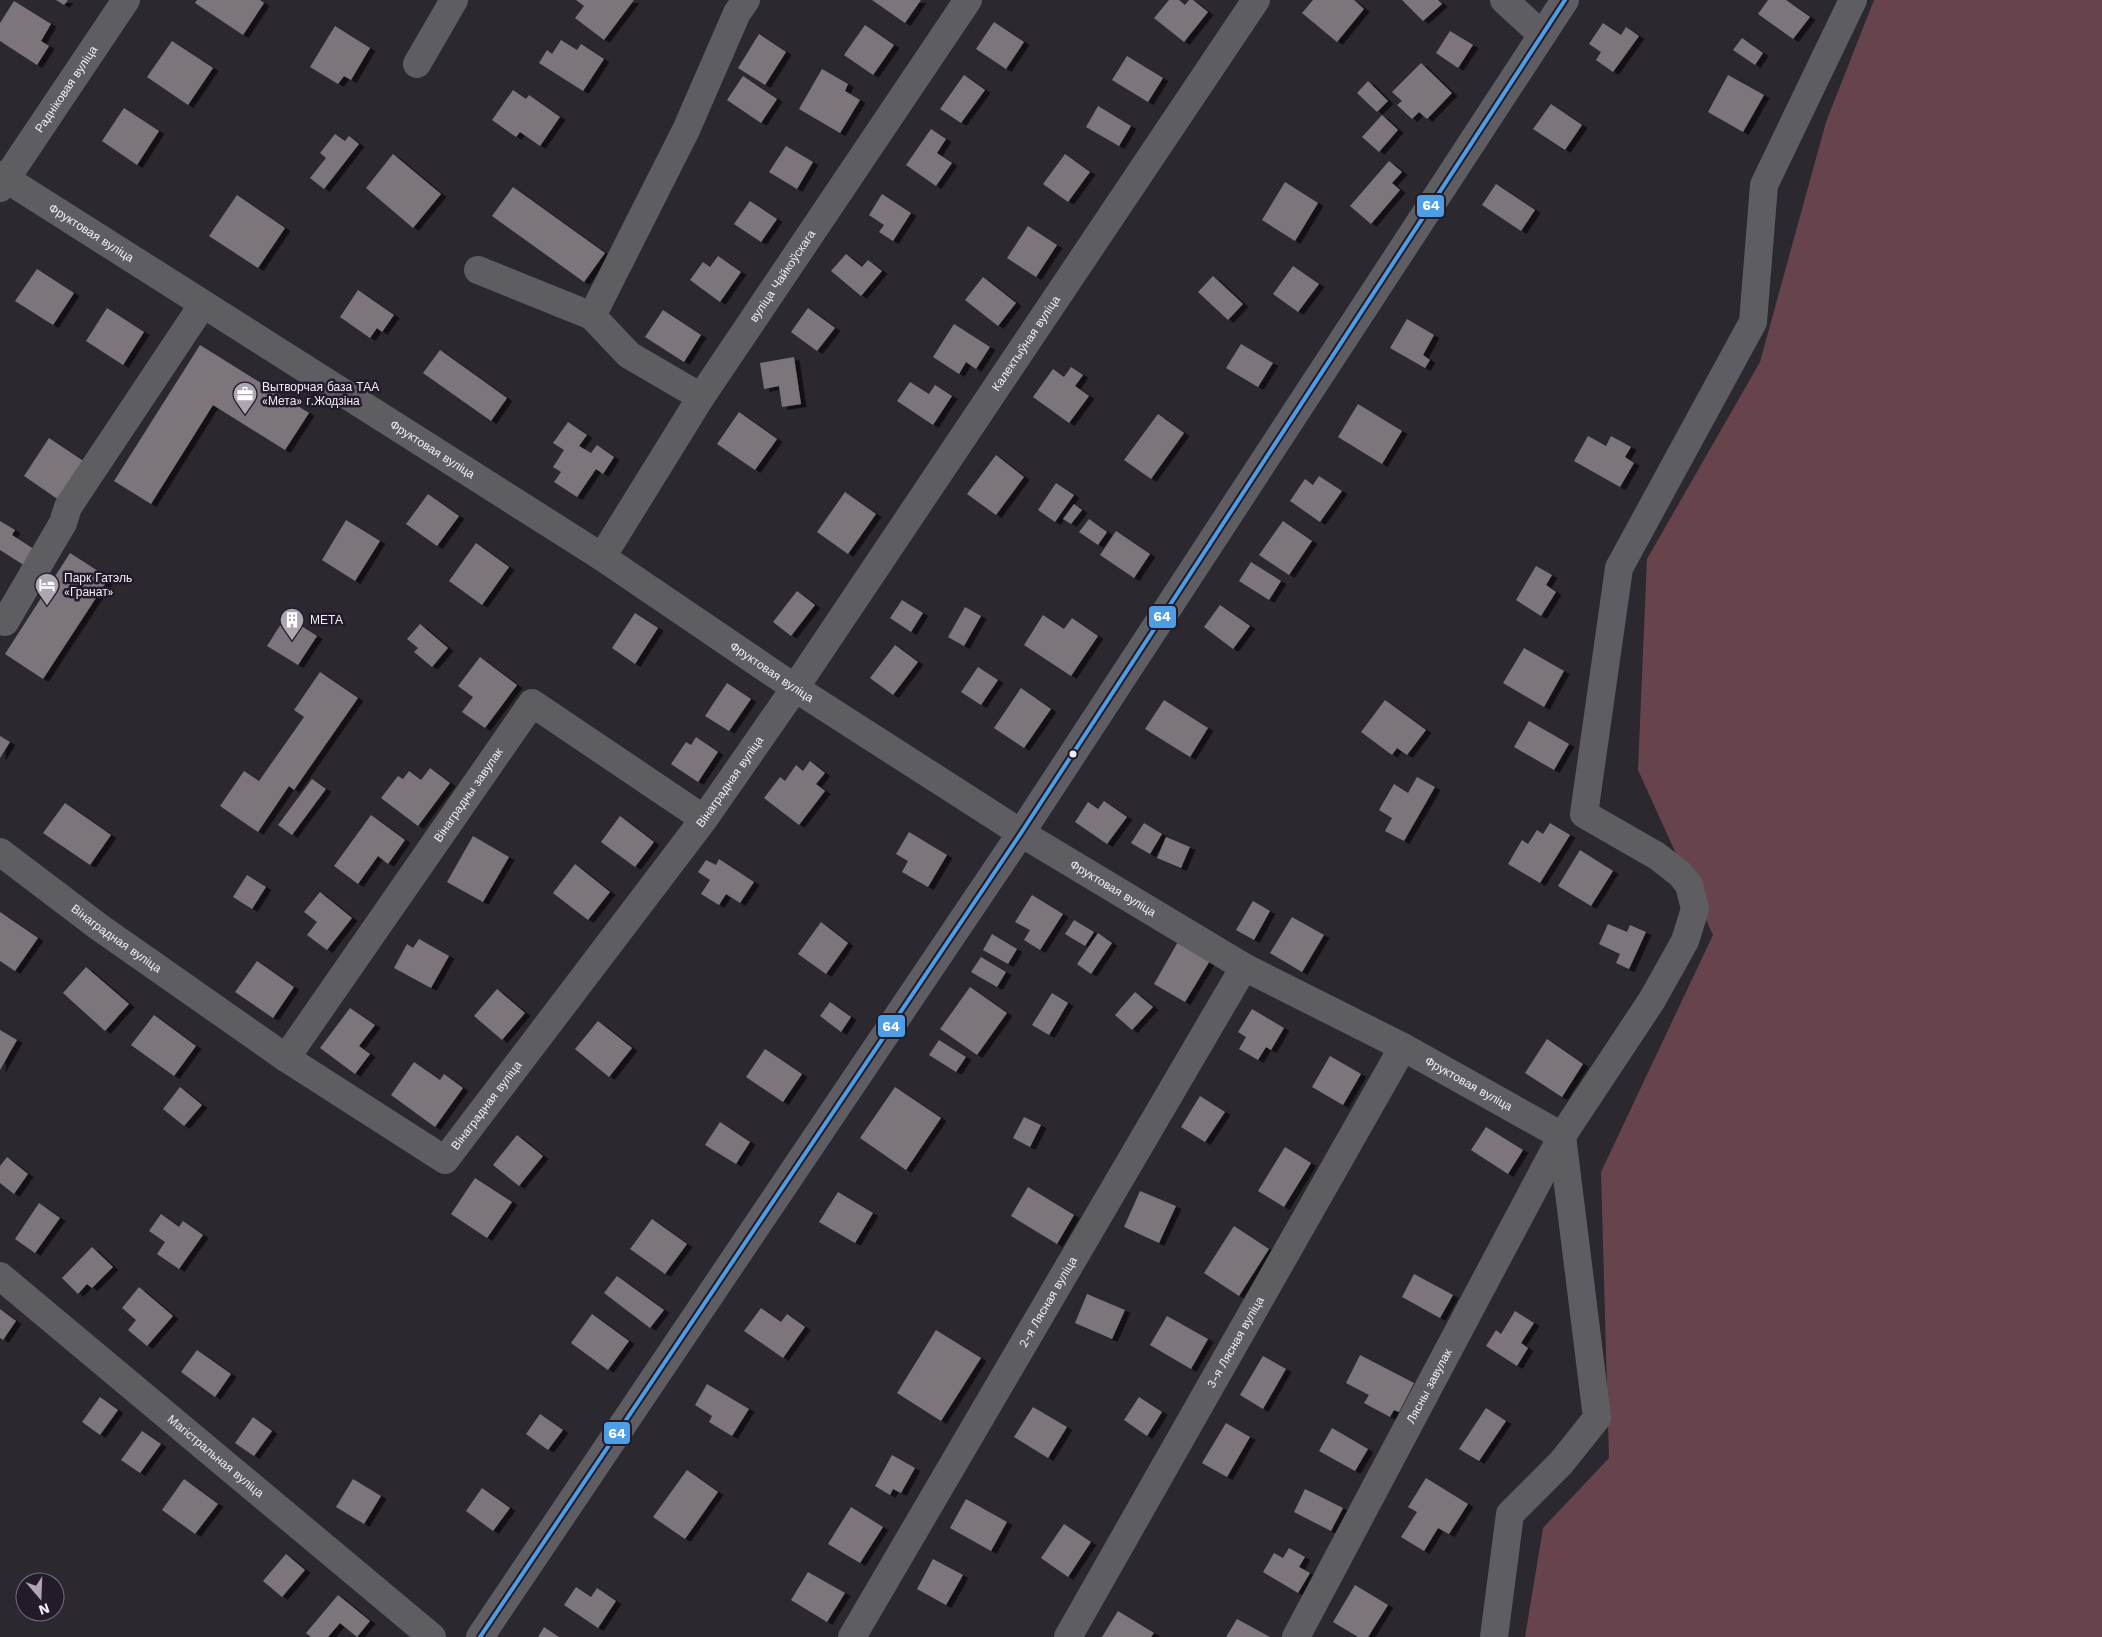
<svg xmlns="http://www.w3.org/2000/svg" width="2102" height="1637" font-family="'Work Sans',sans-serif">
  <defs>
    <filter id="shadow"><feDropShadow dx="5.5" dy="3" stdDeviation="0" flood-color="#0009"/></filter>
  </defs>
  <rect width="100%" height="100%" fill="#2c2830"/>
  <path fill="#67444c" d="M1874 0H2102V1637H1525L1543 1528 1609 1458 1601 1172 1713 935 1638 770 1647 559 1760 362 1826 122Z"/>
  <g fill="#7b757b" filter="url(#shadow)">
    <path d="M56 0H68L64 5Z"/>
    <path d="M197 0H260L264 3 243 35 195 3Z"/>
    <path d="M576 0H634L604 40 575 18 584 6Z"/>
    <path d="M872 0H921L905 23Z"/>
    <path d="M1169 0H1179L1185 5 1189 0H1193L1208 12 1184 42 1154 18Z"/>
    <path d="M1313 0H1354L1364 9 1337 42 1302 13Z"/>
    <path d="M1402 0H1438L1442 4 1423 21Z"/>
    <path d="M1768 0H1786L1810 17 1793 39 1758 14Z"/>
    <path d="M14 1 51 24 41 41 49 46 37 65 0 41V23Z"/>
    <path d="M994 22 1024 42 1006 69 976 49Z"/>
    <path d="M1603 23 1621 35 1626 27 1639 36 1613 72 1596 60 1601 52 1589 44Z"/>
    <path d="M865 25 894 45 873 75 844 55Z"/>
    <path d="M335 26 370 48 351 80 344 76 338 84 310 67Z"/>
    <path d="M1450 31 1473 45 1458 68 1436 53Z"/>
    <path d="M759 34 786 52 765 85 738 68Z"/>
    <path d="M1742 38 1763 53 1755 65 1733 50Z"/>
    <path d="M561 40 577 50 581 44 604 59 583 91 539 63 547 50 552 54Z"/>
    <path d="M172 41 213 68 188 105 147 77Z"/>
    <path d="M1127 56 1163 78 1148 102 1112 80Z"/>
    <path d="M1421 63 1452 93 1427 119 1419 112 1412 119 1397 105 1402 101 1392 92Z"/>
    <path d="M822 69 848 84 845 91 860 100 840 133 799 109Z"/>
    <path d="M964 75 985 90 961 123 940 109Z"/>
    <path d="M1728 75 1764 95 1743 132 1708 112Z"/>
    <path d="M743 76 777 99 761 123 727 100Z"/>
    <path d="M1368 81 1388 101 1377 112 1357 93Z"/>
    <path d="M513 90 526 99 529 95 560 117 540 146 520 132 516 137 492 120Z"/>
    <path d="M1551 104 1582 125 1565 150 1533 129Z"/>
    <path d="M1098 106 1131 126 1119 146 1086 127Z"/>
    <path d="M124 108 159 131 137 165 102 141Z"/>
    <path d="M1382 115 1398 130 1379 152 1362 137Z"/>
    <path d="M931 129 946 139 937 153 952 163 936 186 906 165Z"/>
    <path d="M335 134 345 141 349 136 359 144 324 189 310 178 326 158 320 153Z"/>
    <path d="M786 146 813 162 797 189 769 172Z"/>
    <path d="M393 154 441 194 413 228 366 188Z"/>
    <path d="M1065 154 1090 172 1068 202 1043 184Z"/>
    <path d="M1389 161 1402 172 1392 183 1400 190 1371 224 1350 206Z"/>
    <path d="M1285 182 1318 203 1295 241 1262 220Z"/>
    <path d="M1496 184 1535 210 1521 231 1482 205Z"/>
    <path d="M513 187 605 253 584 282 492 216Z"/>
    <path d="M882 194 911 213 893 241 879 232 884 225 869 215Z"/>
    <path d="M237 195 285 228 258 268 209 236Z"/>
    <path d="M750 201 777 219 761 242 734 224Z"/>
    <path d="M1028 226 1057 245 1036 277 1007 258Z"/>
    <path d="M846 254 862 267 868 260 882 271 861 296 831 271Z"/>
    <path d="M718 256 741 272 720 302 690 280 703 262 710 267Z"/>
    <path d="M1293 266 1319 284 1298 312 1273 294Z"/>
    <path d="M37 269 74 293 53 325 15 301Z"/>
    <path d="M1213 276 1243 304 1228 320 1198 292Z"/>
    <path d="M983 277 1016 303 998 326 965 300Z"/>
    <path d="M358 290 394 315 382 332 377 328 370 338 340 317Z"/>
    <path d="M107 308 144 332 123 365 86 341Z"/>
    <path d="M808 308 835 328 817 351 791 332Z"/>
    <path d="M663 310 701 335 684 362 645 337Z"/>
    <path d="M1407 319 1434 335 1423 355 1430 360 1425 368 1390 348Z"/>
    <path d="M954 324 990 347 976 369 966 362 959 374 933 357Z"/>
    <path d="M1241 344 1273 363 1258 387 1226 368Z"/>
    <path d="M200 345 309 413 285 450 213 405 151 504 114 481Z"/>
    <path d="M440 350 507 398 491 421 423 373Z"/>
    <path d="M794 357 801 404 782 407 779 386 764 389 760 363Z"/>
    <path d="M1071 367 1083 375 1075 386 1089 396 1069 423 1033 397 1053 369 1064 377Z"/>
    <path d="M910 382 929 394 935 385 952 396 933 425 897 401Z"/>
    <path d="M1358 404 1402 431 1382 464 1338 437Z"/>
    <path d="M739 412 777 439 755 470 717 444Z"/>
    <path d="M1158 414 1184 433 1151 479 1124 460Z"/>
    <path d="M568 422 587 435 579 446 591 453 597 445 614 457 603 474 596 469 577 497 554 482 561 472 553 467 564 450 553 443Z"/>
    <path d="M1588 436 1606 446 1611 436 1631 447 1625 457 1634 463 1620 487 1574 461Z"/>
    <path d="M49 438 85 462 59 500 24 476Z"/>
    <path d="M996 455 1024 477 996 515 967 494Z"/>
    <path d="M1319 476 1342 491 1320 522 1290 501 1305 479 1313 485Z"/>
    <path d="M1056 483 1074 495 1055 522 1038 510Z"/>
    <path d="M845 492 876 514 848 554 817 532Z"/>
    <path d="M428 494 459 516 437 546 406 524Z"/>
    <path d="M1074 504 1082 510 1071 524 1063 519Z"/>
    <path d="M1089 519 1107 532 1098 545 1079 532Z"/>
    <path d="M346 520 380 541 355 581 322 560Z"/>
    <path d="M0 521 15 530 12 535 40 553 30 569 0 550Z"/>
    <path d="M1283 521 1312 541 1289 575 1259 555Z"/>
    <path d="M1116 531 1150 554 1134 578 1100 555Z"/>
    <path d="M476 543 509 567 482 605 449 581Z"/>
    <path d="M70 553 109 578 43 679 5 654Z"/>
    <path d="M1251 562 1281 581 1269 600 1239 581Z"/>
    <path d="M1536 566 1552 575 1546 585 1556 592 1541 616 1516 600Z"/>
    <path d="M797 591 815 605 791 636 773 622Z"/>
    <path d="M902 600 923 613 911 632 890 618Z"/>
    <path d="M1220 605 1250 626 1233 649 1204 627Z"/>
    <path d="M965 607 981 616 964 646 948 637Z"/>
    <path d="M635 613 658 628 635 664 612 648Z"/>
    <path d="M1043 615 1064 629 1072 618 1098 636 1071 676 1024 645Z"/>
    <path d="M286 616 317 636 298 665 267 646Z"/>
    <path d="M420 624 448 648 432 667 414 652 418 648 407 639Z"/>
    <path d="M895 645 918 662 893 695 870 678Z"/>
    <path d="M1524 648 1564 671 1544 707 1503 683Z"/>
    <path d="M480 657 517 685 485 728 462 712 473 697 458 686Z"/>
    <path d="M978 667 998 680 981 705 961 692Z"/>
    <path d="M320 672 358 698 294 790 289 786 258 832 220 806 244 771 259 781 304 717 294 710Z"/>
    <path d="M727 683 751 699 729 731 705 716Z"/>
    <path d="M1021 688 1051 709 1024 748 994 728Z"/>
    <path d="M1164 700 1208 728 1190 757 1145 729Z"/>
    <path d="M1385 700 1426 730 1407 755 1397 748 1392 755 1361 732Z"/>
    <path d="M1529 721 1569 744 1554 770 1514 747Z"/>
    <path d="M0 736 10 742 0 758Z"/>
    <path d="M696 737 718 752 698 782 671 764 686 742 691 745Z"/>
    <path d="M810 761 825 773 816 784 825 791 799 825 764 798 780 777 785 781 796 765 803 771Z"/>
    <path d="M430 768 450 783 418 826 381 798 398 776 403 779 409 771 421 780Z"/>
    <path d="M1417 777 1435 787 1404 841 1385 831 1392 818 1379 810 1394 784 1408 793Z"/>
    <path d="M312 779 326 789 292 835 278 825Z"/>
    <path d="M1104 801 1127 817 1107 844 1075 822 1088 802 1098 809Z"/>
    <path d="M65 803 111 835 90 865 43 833Z"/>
    <path d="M371 815 405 840 388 864 378 856 358 884 334 866Z"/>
    <path d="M620 816 654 842 635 867 601 842Z"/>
    <path d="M1144 823 1162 834 1150 854 1131 843Z"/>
    <path d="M1550 823 1570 835 1540 883 1508 864 1522 840 1528 844 1537 830 1543 834Z"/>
    <path d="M909 832 947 855 928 887 902 872 908 861 896 854Z"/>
    <path d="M473 836 509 857 483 902 447 882Z"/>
    <path d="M1166 837 1190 847 1181 868 1157 858Z"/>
    <path d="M1580 850 1613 871 1591 906 1558 886Z"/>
    <path d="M719 859 754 882 740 903 726 894 719 905 701 894 710 880 698 872 706 860 716 865Z"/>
    <path d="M575 864 610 892 588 920 553 893Z"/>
    <path d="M247 875 266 887 252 909 233 897Z"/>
    <path d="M320 892 352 918 327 950 307 935 317 922 304 912Z"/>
    <path d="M1032 895 1063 914 1040 950 1024 940 1030 930 1015 922Z"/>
    <path d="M1253 901 1270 911 1254 940 1236 930Z"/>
    <path d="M0 912 38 938 15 971 0 961Z"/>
    <path d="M1292 917 1324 935 1302 972 1270 953Z"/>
    <path d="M1074 920 1094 932 1085 946 1065 934Z"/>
    <path d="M821 922 848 943 826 974 798 954Z"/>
    <path d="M1608 924 1627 932 1630 925 1646 932 1629 969 1616 963 1620 954 1599 944Z"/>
    <path d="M1098 933 1112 943 1091 974 1077 964Z"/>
    <path d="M992 934 1017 949 1008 964 983 950Z"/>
    <path d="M419 939 449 956 431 988 394 968 407 944 413 948Z"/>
    <path d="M1179 940 1211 959 1185 1002 1154 984Z"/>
    <path d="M981 957 1006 972 997 987 971 972Z"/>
    <path d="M257 961 294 987 273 1018 235 992Z"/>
    <path d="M86 967 129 1004 105 1031 63 993Z"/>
    <path d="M970 987 1007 1013 977 1055 940 1029Z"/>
    <path d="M497 989 525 1013 502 1040 474 1016Z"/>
    <path d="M1135 992 1153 1007 1132 1030 1115 1015Z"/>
    <path d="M1052 993 1068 1003 1049 1035 1032 1025Z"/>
    <path d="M830 1002 851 1017 841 1032 820 1016Z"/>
    <path d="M350 1008 375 1025 359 1046 370 1054 355 1074 320 1048Z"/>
    <path d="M1252 1009 1284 1028 1271 1050 1266 1047 1258 1060 1239 1049 1246 1037 1238 1032Z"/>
    <path d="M154 1015 196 1046 174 1076 131 1045Z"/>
    <path d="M598 1021 632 1048 609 1077 575 1049Z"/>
    <path d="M0 1030 17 1040 0 1070Z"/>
    <path d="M1547 1039 1583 1064 1562 1097 1525 1073Z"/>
    <path d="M939 1040 966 1057 956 1072 929 1055Z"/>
    <path d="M765 1049 802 1074 783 1102 746 1077Z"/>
    <path d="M1330 1056 1361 1074 1343 1105 1312 1087Z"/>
    <path d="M414 1062 440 1080 444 1074 463 1088 435 1127 391 1095Z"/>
    <path d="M180 1087 202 1105 184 1126 163 1109Z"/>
    <path d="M895 1087 941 1118 906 1170 860 1138Z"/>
    <path d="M1200 1096 1225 1112 1205 1142 1181 1127Z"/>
    <path d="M1024 1117 1041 1125 1030 1147 1013 1138Z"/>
    <path d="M720 1122 750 1142 736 1164 705 1145Z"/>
    <path d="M1486 1127 1523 1150 1508 1174 1471 1150Z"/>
    <path d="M517 1135 543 1156 519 1186 493 1165Z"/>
    <path d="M1285 1147 1311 1163 1284 1207 1258 1191Z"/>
    <path d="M7 1157 28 1174 14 1194 0 1183V1166Z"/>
    <path d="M475 1178 512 1202 487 1238 451 1214Z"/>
    <path d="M1028 1187 1074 1215 1057 1244 1011 1216Z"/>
    <path d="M1140 1191 1176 1206 1159 1243 1124 1227Z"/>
    <path d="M838 1192 873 1213 855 1243 819 1222Z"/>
    <path d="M39 1203 60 1218 35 1253 15 1239Z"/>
    <path d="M161 1214 179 1227 183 1221 203 1235 179 1269 157 1254 165 1242 149 1231Z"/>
    <path d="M652 1219 687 1244 665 1274 630 1249Z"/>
    <path d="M1234 1226 1269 1249 1239 1296 1204 1273Z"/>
    <path d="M92 1247 113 1267 92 1288 87 1284 78 1294 62 1278Z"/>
    <path d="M1414 1274 1453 1295 1440 1318 1402 1297Z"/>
    <path d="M617 1276 664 1310 650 1328 604 1293Z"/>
    <path d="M139 1287 173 1316 147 1346 128 1330 136 1320 122 1308Z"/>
    <path d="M1087 1294 1125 1310 1112 1339 1075 1323Z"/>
    <path d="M761 1308 781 1322 787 1314 805 1327 783 1358 744 1331Z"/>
    <path d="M0 1309 16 1321 3 1340 0 1338Z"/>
    <path d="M1515 1311 1534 1323 1521 1343 1528 1348 1517 1366 1486 1346 1496 1330 1501 1334Z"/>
    <path d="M592 1314 629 1341 608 1370 571 1343Z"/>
    <path d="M1167 1316 1208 1339 1191 1369 1150 1345Z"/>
    <path d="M936 1330 981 1358 941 1421 897 1393Z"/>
    <path d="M197 1350 231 1374 215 1397 181 1372Z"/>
    <path d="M1360 1355 1414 1383 1399 1412 1394 1410 1390 1417 1364 1403 1369 1395 1346 1383Z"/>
    <path d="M1263 1356 1286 1369 1263 1409 1240 1395Z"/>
    <path d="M707 1384 749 1409 732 1436 709 1422 712 1416 695 1405Z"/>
    <path d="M100 1397 118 1410 100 1435 82 1422Z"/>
    <path d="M1139 1397 1162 1412 1147 1436 1124 1420Z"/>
    <path d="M1033 1407 1067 1427 1048 1458 1014 1437Z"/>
    <path d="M1486 1408 1506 1421 1479 1461 1459 1449Z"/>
    <path d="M540 1414 563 1430 548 1450 526 1434Z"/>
    <path d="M253 1417 272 1431 254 1456 235 1443Z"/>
    <path d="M1226 1423 1250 1437 1227 1477 1202 1463Z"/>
    <path d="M1332 1428 1368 1449 1355 1471 1319 1451Z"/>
    <path d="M142 1431 161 1444 140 1473 121 1460Z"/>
    <path d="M892 1455 915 1468 901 1493 893 1489 890 1495 875 1486Z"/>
    <path d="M687 1470 718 1492 685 1539 653 1517Z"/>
    <path d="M1426 1478 1468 1504 1449 1534 1438 1528 1424 1551 1401 1537 1417 1512 1408 1507Z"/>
    <path d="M184 1479 218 1504 195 1534 162 1510Z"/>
    <path d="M353 1479 381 1496 364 1524 336 1507Z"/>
    <path d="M482 1488 510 1508 493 1531 466 1511Z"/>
    <path d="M1305 1489 1343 1508 1331 1531 1294 1512Z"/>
    <path d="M966 1499 1007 1522 991 1551 950 1528Z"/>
    <path d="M851 1507 883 1527 860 1563 828 1544Z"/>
    <path d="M1064 1524 1091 1542 1068 1577 1041 1558Z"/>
    <path d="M1289 1548 1305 1557 1299 1567 1310 1573 1298 1593 1263 1572 1274 1553 1283 1558Z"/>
    <path d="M286 1554 305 1570 282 1597 263 1581Z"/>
    <path d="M933 1559 963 1575 946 1605 917 1589Z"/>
    <path d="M808 1572 845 1593 827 1622 791 1600Z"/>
    <path d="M1355 1585 1388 1605 1368 1637H1358L1333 1622Z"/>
    <path d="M576 1587 591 1597 597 1588 616 1601 598 1628 564 1605Z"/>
    <path d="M338 1595 370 1621 357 1637 340 1623 328 1637H311L306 1633Z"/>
    <path d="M1118 1611 1154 1633 1151 1637H1102Z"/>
    <path d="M1237 1619 1270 1637H1226Z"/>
    <path d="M544 1627 559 1637H538Z"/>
  </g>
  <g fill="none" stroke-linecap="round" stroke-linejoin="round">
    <g stroke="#5e5e62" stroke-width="28">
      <path d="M1504 0 1542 35"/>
      <path d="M417 64 454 0"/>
      <path id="s1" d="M0 175 602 557 795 688 1021 833 1244 967 1403 1047 1562 1136"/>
      <path id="s2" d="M0 188 126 0"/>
      <path d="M478 270 592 316 629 355 701 397"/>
      <path d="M592 316 686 130 737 13 746 0"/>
      <path id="s3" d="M602 557 701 397 968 0"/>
      <path d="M5 622 63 523 68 507 203 304"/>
      <path id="s4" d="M0 852 99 927 286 1058 445 1160 704 819 795 688 1256 0"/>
      <path id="s5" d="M286 1058 532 703 704 819"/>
      <path id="s6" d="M0 1276 432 1637"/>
      <path d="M480 1637 1021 833 1565 0"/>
      <path id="s7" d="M852 1637 1244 967"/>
      <path id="s8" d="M1068 1637 1403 1047"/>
      <path id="s9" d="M1296 1637 1562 1136 1652 1000 1685 941 1695 909 1689 885 1680 874 1657 856 1584 814 1619 568 1753 322 1764 185 1853 0"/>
      <path d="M1494 1637 1510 1514 1561 1463 1597 1418 1562 1136"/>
    </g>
    <defs>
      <path id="bus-1" d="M480 1637 1021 833 1565 0"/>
    </defs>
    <use href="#bus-1" stroke="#231a2a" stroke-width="8"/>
    <use href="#bus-1" stroke="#4d9ee5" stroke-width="4"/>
  </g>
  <defs>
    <symbol id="office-pin" viewBox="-11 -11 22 30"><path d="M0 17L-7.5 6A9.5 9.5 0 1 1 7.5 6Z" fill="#ada7b1" stroke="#231a2a"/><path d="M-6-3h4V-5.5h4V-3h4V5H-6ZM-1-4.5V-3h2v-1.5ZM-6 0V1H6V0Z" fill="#fff"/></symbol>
    <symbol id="hotel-pin" viewBox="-11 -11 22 30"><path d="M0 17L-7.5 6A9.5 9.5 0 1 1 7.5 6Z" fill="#ada7b1" stroke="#231a2a"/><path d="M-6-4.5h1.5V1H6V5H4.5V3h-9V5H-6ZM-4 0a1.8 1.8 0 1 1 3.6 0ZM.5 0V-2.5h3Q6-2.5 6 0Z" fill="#fff"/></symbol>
    <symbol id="building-pin" viewBox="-11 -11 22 30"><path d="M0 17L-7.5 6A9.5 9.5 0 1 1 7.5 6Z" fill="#ada7b1" stroke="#231a2a"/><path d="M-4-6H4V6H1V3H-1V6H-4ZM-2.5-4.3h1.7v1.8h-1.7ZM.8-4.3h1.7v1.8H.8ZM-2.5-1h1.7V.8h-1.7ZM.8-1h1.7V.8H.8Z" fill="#fff"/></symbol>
  </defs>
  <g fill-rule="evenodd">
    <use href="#office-pin" x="231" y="380" width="28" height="38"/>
    <use href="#hotel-pin" x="33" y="571" width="28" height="38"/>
    <use href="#building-pin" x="278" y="606" width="28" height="38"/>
  </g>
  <circle fill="#f2ecf7" stroke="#231a2a" stroke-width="2" cx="1073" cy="754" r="4.5"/>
  <g text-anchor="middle" stroke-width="5" stroke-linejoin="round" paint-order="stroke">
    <g font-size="12" fill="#f2ecf7" stroke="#231a2a">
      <text dy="4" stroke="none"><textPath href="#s2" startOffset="119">Радніковая вуліца</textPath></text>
      <text dy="4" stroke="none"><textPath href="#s1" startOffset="108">Фруктовая вуліца</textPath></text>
      <text dy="4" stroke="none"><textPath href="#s3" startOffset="334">вуліца Чайкоўскага</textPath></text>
      <text dy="4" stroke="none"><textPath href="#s4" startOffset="1544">Калектыўная вуліца</textPath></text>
      <text dy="4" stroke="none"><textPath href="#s1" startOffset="512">Фруктовая вуліца</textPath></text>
      <text dy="4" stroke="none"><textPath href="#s1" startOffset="918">Фруктовая вуліца</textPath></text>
      <text dy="4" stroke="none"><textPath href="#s4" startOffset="1015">Вінаградная вуліца</textPath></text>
      <text dy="4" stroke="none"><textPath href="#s5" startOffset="320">Вінаградны завулак</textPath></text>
      <text dy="4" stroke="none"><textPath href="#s1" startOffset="1322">Фруктовая вуліца</textPath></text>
      <text dy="4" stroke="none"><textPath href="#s4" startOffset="145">Вінаградная вуліца</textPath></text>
      <text dy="4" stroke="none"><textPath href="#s1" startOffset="1728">Фруктовая вуліца</textPath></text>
      <text dy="4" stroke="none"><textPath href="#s4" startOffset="610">Вінаградная вуліца</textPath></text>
      <text dy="4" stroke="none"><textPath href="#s7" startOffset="388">2-я Лясная вуліца</textPath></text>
      <text dy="4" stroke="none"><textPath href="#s8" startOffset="339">3-я Лясная вуліца</textPath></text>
      <text dy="4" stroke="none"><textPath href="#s9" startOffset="284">Лясны завулак</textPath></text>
      <text dy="4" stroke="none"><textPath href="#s6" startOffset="281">Магістральная вуліца</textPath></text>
    </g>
    <g font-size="12" fill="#f2ecf7" stroke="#231a2a" text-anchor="start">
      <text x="262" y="391">Вытворчая база ТАА<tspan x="262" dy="14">«Мета» г.Жодзіна</tspan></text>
      <text x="64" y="582">Парк Гатэль<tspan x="64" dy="14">«Гранат»</tspan></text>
      <text x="310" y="624">МЕТА</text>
    </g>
  </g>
  <g stroke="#231a2a" stroke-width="2">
    <rect x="1416" y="194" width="29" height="24" rx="5" fill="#4d9ee5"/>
    <rect x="1148" y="605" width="29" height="24" rx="5" fill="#4d9ee5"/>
    <rect x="877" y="1014" width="29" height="24" rx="5" fill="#4d9ee5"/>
    <rect x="603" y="1421" width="28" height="24" rx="5" fill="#4d9ee5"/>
  </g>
  <g font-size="14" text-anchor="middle" font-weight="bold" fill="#fff">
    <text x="1431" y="210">64</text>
    <text x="1162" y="621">64</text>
    <text x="891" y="1031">64</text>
    <text x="617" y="1438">64</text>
  </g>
  <g transform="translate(40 1597) rotate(161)"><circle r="24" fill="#231a2a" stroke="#766e7c"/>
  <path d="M0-4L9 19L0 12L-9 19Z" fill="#ada7b1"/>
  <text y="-8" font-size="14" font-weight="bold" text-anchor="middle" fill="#f2ecf7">N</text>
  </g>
</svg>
